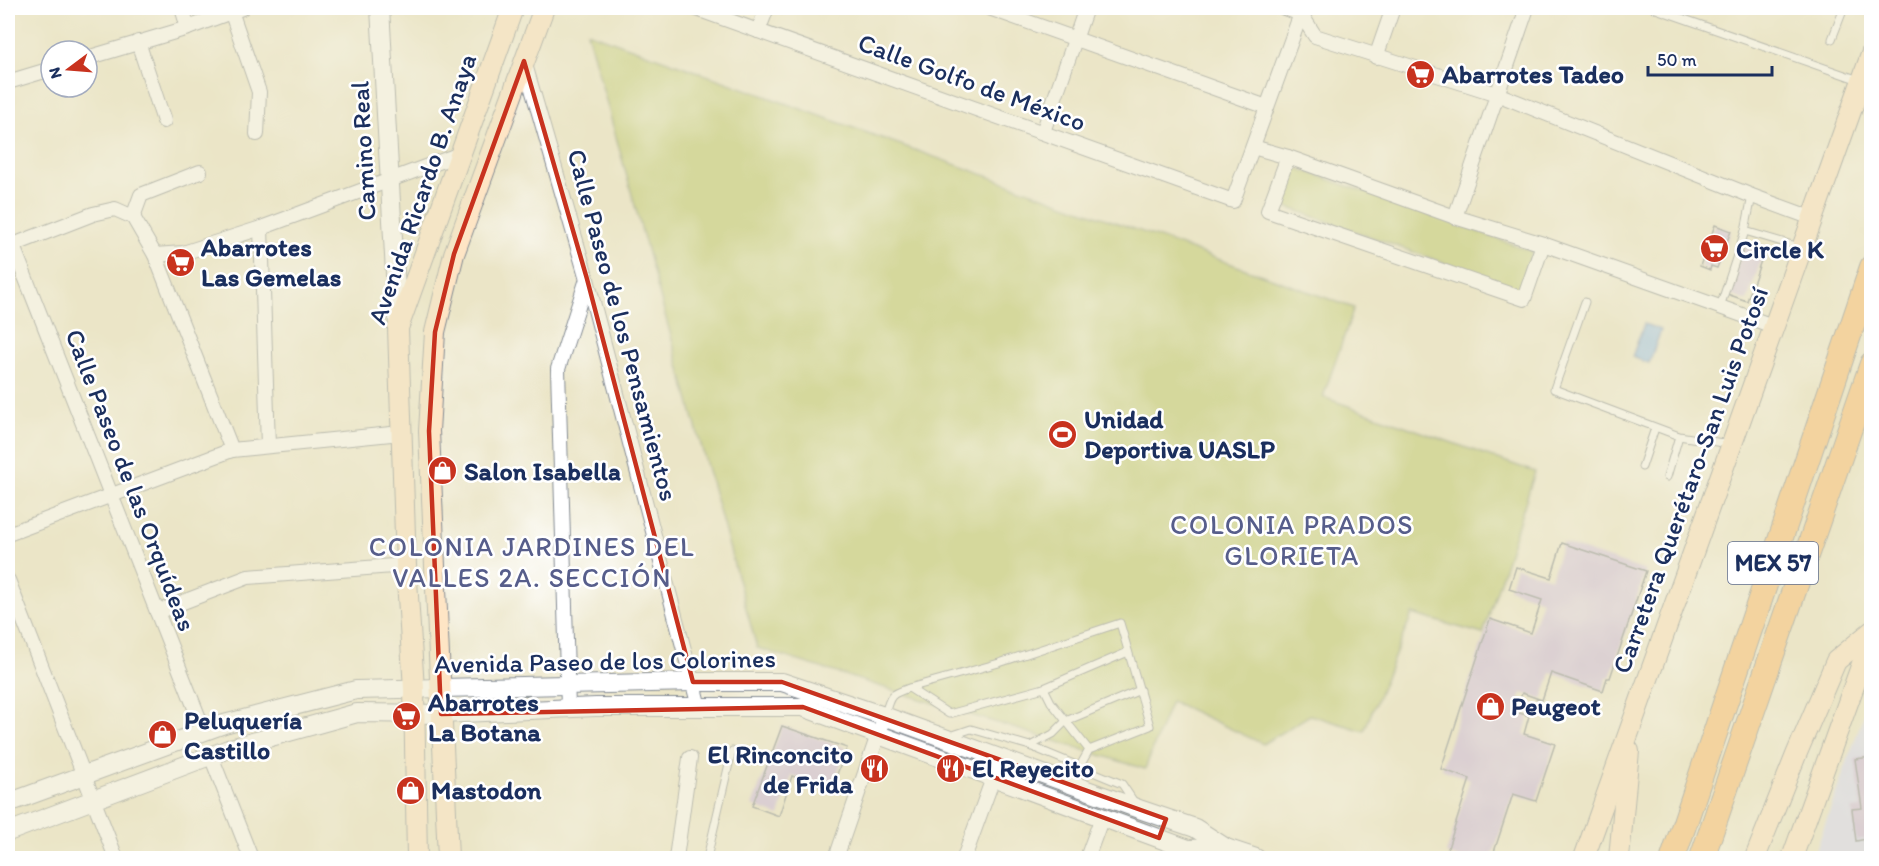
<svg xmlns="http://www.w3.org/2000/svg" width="1879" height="866" font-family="Itim,sans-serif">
  <rect width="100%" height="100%" fill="#fff"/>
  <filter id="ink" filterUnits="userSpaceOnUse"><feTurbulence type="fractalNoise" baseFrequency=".0167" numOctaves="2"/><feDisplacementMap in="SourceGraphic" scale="12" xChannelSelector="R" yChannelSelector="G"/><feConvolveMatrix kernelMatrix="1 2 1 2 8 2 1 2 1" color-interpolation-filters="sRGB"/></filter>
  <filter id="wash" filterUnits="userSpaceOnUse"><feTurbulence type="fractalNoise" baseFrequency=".008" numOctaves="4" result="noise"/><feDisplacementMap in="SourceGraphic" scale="24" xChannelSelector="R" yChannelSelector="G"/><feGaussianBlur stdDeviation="1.35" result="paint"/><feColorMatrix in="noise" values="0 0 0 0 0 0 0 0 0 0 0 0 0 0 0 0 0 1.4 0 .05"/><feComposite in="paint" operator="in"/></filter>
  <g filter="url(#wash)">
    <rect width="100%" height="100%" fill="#ebe5c7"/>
    <path fill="#d4d8f9" d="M1871 695V858H1813L1864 714Z"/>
    <g fill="#bac769" stroke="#6a7b64" stroke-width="1.5">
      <path d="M587 32 1354 308 1323 397 1535 472 1483 634 1412 614 1364 731 1310 715 1263 744 1171 701 1145 769 757 648Z"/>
      <path d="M1294 167 1532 251 1520 290 1281 205Z"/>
    </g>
    <path fill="#7cb1ea" stroke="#4c70a4" stroke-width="1.5" d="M1644 324 1661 330 1649 363 1632 357Z"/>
    <g id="blocks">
      <g fill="#c7b4df">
        <path d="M1715 225 1731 231 1717 268 1711 266 1710 270 1700 266Z"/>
        <path d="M1746 242 1765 249 1747 301 1727 294Z"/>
        <path d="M1562 543 1646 571 1610 678H1607L1603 691 1551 673 1542 700 1522 693 1516 712 1529 716 1524 734 1555 744 1536 801 1513 794 1492 858H1459L1446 854 1470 779 1441 769 1490 619 1531 633 1542 600 1509 589 1516 567 1551 578Z"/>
        <path d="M782 726 847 748 831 790 792 776 779 816 752 806Z"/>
        <path d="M1872 757V838L1856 841 1852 809 1862 808 1855 759Z"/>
      </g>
    </g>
  </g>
  <g filter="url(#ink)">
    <use href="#blocks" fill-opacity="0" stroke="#838a92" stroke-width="1.5"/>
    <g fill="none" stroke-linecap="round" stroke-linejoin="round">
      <defs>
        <g id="service">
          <path d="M1653 8 1859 80"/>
          <path d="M1870 8H1872"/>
          <path d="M1832 39 1844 8"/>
          <path d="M1745 231 1799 247"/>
          <path d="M1585 302 1554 389 1679 436 1729 444"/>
          <path d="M1720 307 1745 231 1752 196"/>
          <path d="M1642 467 1655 428"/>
          <path d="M1667 477 1679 436"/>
          <path d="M1044 688 1128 652"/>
          <path d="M885 714C890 695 891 694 909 688"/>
          <path d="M950 736 971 729 1030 746 1122 784 1134 802"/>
          <path d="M1030 746 1053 734 1066 721 1140 690"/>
          <path d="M1080 766 1089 750 1051 702 1044 688 949 714 909 688 999 663 1120 623 1150 726 1089 750"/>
          <path d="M707 858 732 751"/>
        </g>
        <g id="minor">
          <path d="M182 8 188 28"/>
          <path d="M694 8 1233 201 1303 8"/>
          <path d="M989 8 1267 107"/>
          <path d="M1284 8 1301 14 1315 36 1497 94 1752 196 1812 218"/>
          <path d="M231 11 259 92 257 134"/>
          <path d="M758 31 767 8"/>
          <path d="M138 42 164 121"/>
          <path d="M1376 57 1393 8"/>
          <path d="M87 58 188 28 242 8"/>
          <path d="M524 61 587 279 699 707"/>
          <path d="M8 82 51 69"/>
          <path d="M1043 132 1086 8"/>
          <path d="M1253 147 1288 157 1455 217 1543 244 1773 326"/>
          <path d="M1288 157 1268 211 1524 299 1543 244"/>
          <path d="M133 217 141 195 200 172"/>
          <path d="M1455 217 1527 8"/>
          <path d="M261 228 268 446"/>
          <path d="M13 246 204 731"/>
          <path d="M8 247 93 214 115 209 133 217 155 255 232 450"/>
          <path d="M155 255 183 253 261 228 460 154"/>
          <path d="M8 534 232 450 401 433"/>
          <path d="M8 580 116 858"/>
          <path d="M157 612 248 577 406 565"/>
          <path d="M568 708 558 369 587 279"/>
          <path d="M211 756 251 858"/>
          <path d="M676 858 690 758"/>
          <path d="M836 858 881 726"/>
          <path d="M964 858 1000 759"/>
          <path d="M1087 858 1102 817"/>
        </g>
        <g id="tertiary">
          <path d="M380 8 398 326"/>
          <path d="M8 803 224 724 356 690 693 682H782L884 716 1139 809 1195 828 1226 848 1256 858"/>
          <path d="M8 832 231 748 357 713 441 714 596 707H803L1188 849 1226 848"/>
        </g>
        <g id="secondary">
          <path d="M417 858 414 689 406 565 398 328 513 8"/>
          <path d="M448 858 429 431 435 332 454 254 544 8"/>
          <path d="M1584 858 1872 52"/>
          <path d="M1619 858 1629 751"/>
          <path d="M1755 858 1796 755 1836 661 1872 631"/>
          <path d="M1792 858 1872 636"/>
        </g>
        <g id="trunk">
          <path d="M1673 858 1872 267"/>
          <path d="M1702 858 1872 364"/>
        </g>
      </defs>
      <use href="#service" stroke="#838a92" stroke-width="9"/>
      <use href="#minor" stroke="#838a92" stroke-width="16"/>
      <use href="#tertiary" stroke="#838a92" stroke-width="20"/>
      <use href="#secondary" stroke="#838a92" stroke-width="22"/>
      <use href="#trunk" stroke="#838a92" stroke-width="26"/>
      <use href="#service" stroke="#fff" stroke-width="7"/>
      <use href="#minor" stroke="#fff" stroke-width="14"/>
      <use href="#tertiary" stroke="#fff" stroke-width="18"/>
      <use href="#secondary" stroke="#fee5c5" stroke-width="20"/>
      <use href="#trunk" stroke="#fcbd6f" stroke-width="24"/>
    </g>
  </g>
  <path d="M0 0H1879V866H0ZM524 61 587 279 693 682H782L1166 819 1159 838 803 707 441 714 429 431 435 332 454 254Z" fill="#ebe5c7" fill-opacity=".55" fill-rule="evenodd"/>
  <path fill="none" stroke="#c8321e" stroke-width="4.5" stroke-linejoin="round" d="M524 61 587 279 693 682H782L1166 819 1159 838 803 707 441 714 429 431 435 332 454 254Z"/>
  <defs>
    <symbol id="supermarket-disc" viewBox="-11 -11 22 22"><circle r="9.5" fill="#c8321e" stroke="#fff"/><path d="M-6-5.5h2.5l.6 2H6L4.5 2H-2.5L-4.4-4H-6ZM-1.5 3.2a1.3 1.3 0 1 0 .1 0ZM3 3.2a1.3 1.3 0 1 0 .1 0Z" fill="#fff"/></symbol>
    <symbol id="stadium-disc" viewBox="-11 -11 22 22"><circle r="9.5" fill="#c8321e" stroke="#fff"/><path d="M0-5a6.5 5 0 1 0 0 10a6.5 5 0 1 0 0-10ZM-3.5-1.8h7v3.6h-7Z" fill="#fff"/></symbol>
    <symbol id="shop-disc" viewBox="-11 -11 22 22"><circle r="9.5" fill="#c8321e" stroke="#fff"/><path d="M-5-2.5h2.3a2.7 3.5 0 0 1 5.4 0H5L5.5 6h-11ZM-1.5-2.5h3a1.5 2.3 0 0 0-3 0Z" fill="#fff"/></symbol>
    <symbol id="restaurant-disc" viewBox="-11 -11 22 22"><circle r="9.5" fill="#c8321e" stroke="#fff"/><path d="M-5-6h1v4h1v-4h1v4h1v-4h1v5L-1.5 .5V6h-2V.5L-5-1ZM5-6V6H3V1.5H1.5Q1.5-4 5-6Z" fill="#fff"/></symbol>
  </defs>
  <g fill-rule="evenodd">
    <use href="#supermarket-disc" x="1404" y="58" width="33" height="33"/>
    <use href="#supermarket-disc" x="1698" y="232" width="33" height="33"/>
    <use href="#supermarket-disc" x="164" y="246" width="33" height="33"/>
    <use href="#stadium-disc" x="1046" y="418" width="33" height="33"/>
    <use href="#shop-disc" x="426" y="454" width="33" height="33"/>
    <use href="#shop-disc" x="1474" y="690" width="33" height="33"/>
    <use href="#supermarket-disc" x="390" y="700" width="33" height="33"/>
    <use href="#shop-disc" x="146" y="718" width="33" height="33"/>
    <use href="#restaurant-disc" x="934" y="752" width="33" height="33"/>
    <use href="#restaurant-disc" x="858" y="752" width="33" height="33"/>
    <use href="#shop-disc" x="394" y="774" width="33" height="33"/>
  </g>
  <g text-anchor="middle" stroke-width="5" stroke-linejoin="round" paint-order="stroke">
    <rect fill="#fff" stroke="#5f6d8e" stroke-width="1.5" x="1728" y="542" width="90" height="42" rx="4.5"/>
    <g font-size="24" font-weight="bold" fill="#1b2f5e">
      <text x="1773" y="571">MEX 57</text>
    </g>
    <g font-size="26" font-weight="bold" fill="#1b2f5e" stroke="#fff" text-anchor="start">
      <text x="1442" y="83">Abarrotes Tadeo</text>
      <text x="201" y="256">Abarrotes<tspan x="201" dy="30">Las Gemelas</tspan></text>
      <text x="1736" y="258">Circle K</text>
      <text x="1084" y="428">Unidad<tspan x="1084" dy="30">Deportiva UASLP</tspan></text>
      <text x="464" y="480">Salon Isabella</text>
      <text x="428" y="711">Abarrotes<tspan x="428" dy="30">La Botana</tspan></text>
      <text x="1511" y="715">Peugeot</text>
      <text x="184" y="729">Peluquería<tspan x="184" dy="30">Castillo</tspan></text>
      <text x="853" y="763" text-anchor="end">El Rinconcito<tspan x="853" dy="30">de Frida</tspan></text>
      <text x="972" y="777">El Reyecito</text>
      <text x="431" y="799">Mastodon</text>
    </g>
    <g font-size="26" fill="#1b2f5e" stroke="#fff">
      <text transform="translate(972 82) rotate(20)" y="9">Calle Golfo de México</text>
      <text transform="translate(363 151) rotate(-93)" y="9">Camino Real</text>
      <text transform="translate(422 189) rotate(-71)" y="9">Avenida Ricardo B. Anaya</text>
      <text transform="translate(623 325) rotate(75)" y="9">Calle Paseo de los Pensamientos</text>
      <text transform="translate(131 480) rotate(69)" y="9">Calle Paseo de las Orquídeas</text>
      <text transform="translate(1690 480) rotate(-70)" y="9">Carretera Querétaro-San Luis Potosí</text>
      <text transform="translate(605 661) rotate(-1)" y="9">Avenida Paseo de los Colorines</text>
    </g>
    <g font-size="27" letter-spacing="1.5" fill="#575e8b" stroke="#fff">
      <text x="1292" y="534">COLONIA PRADOS<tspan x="1292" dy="31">GLORIETA</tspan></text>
      <text x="532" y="556">COLONIA JARDINES DEL<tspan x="532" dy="31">VALLES 2A. SECCIÓN</tspan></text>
    </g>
  </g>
  <rect width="1879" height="866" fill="none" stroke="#fff" stroke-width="30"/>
  <g transform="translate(69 69) rotate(254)"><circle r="28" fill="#ffffff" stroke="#a4acbf" stroke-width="1.5"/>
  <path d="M0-4.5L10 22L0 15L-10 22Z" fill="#c8321e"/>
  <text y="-9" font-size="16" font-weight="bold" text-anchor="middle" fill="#1b2f5e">N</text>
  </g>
  <path d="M1648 66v9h124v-9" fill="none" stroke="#1b2f5e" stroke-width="3"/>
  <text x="1657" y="66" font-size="18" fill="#1b2f5e" stroke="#ffffff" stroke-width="4.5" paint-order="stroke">50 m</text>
</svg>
